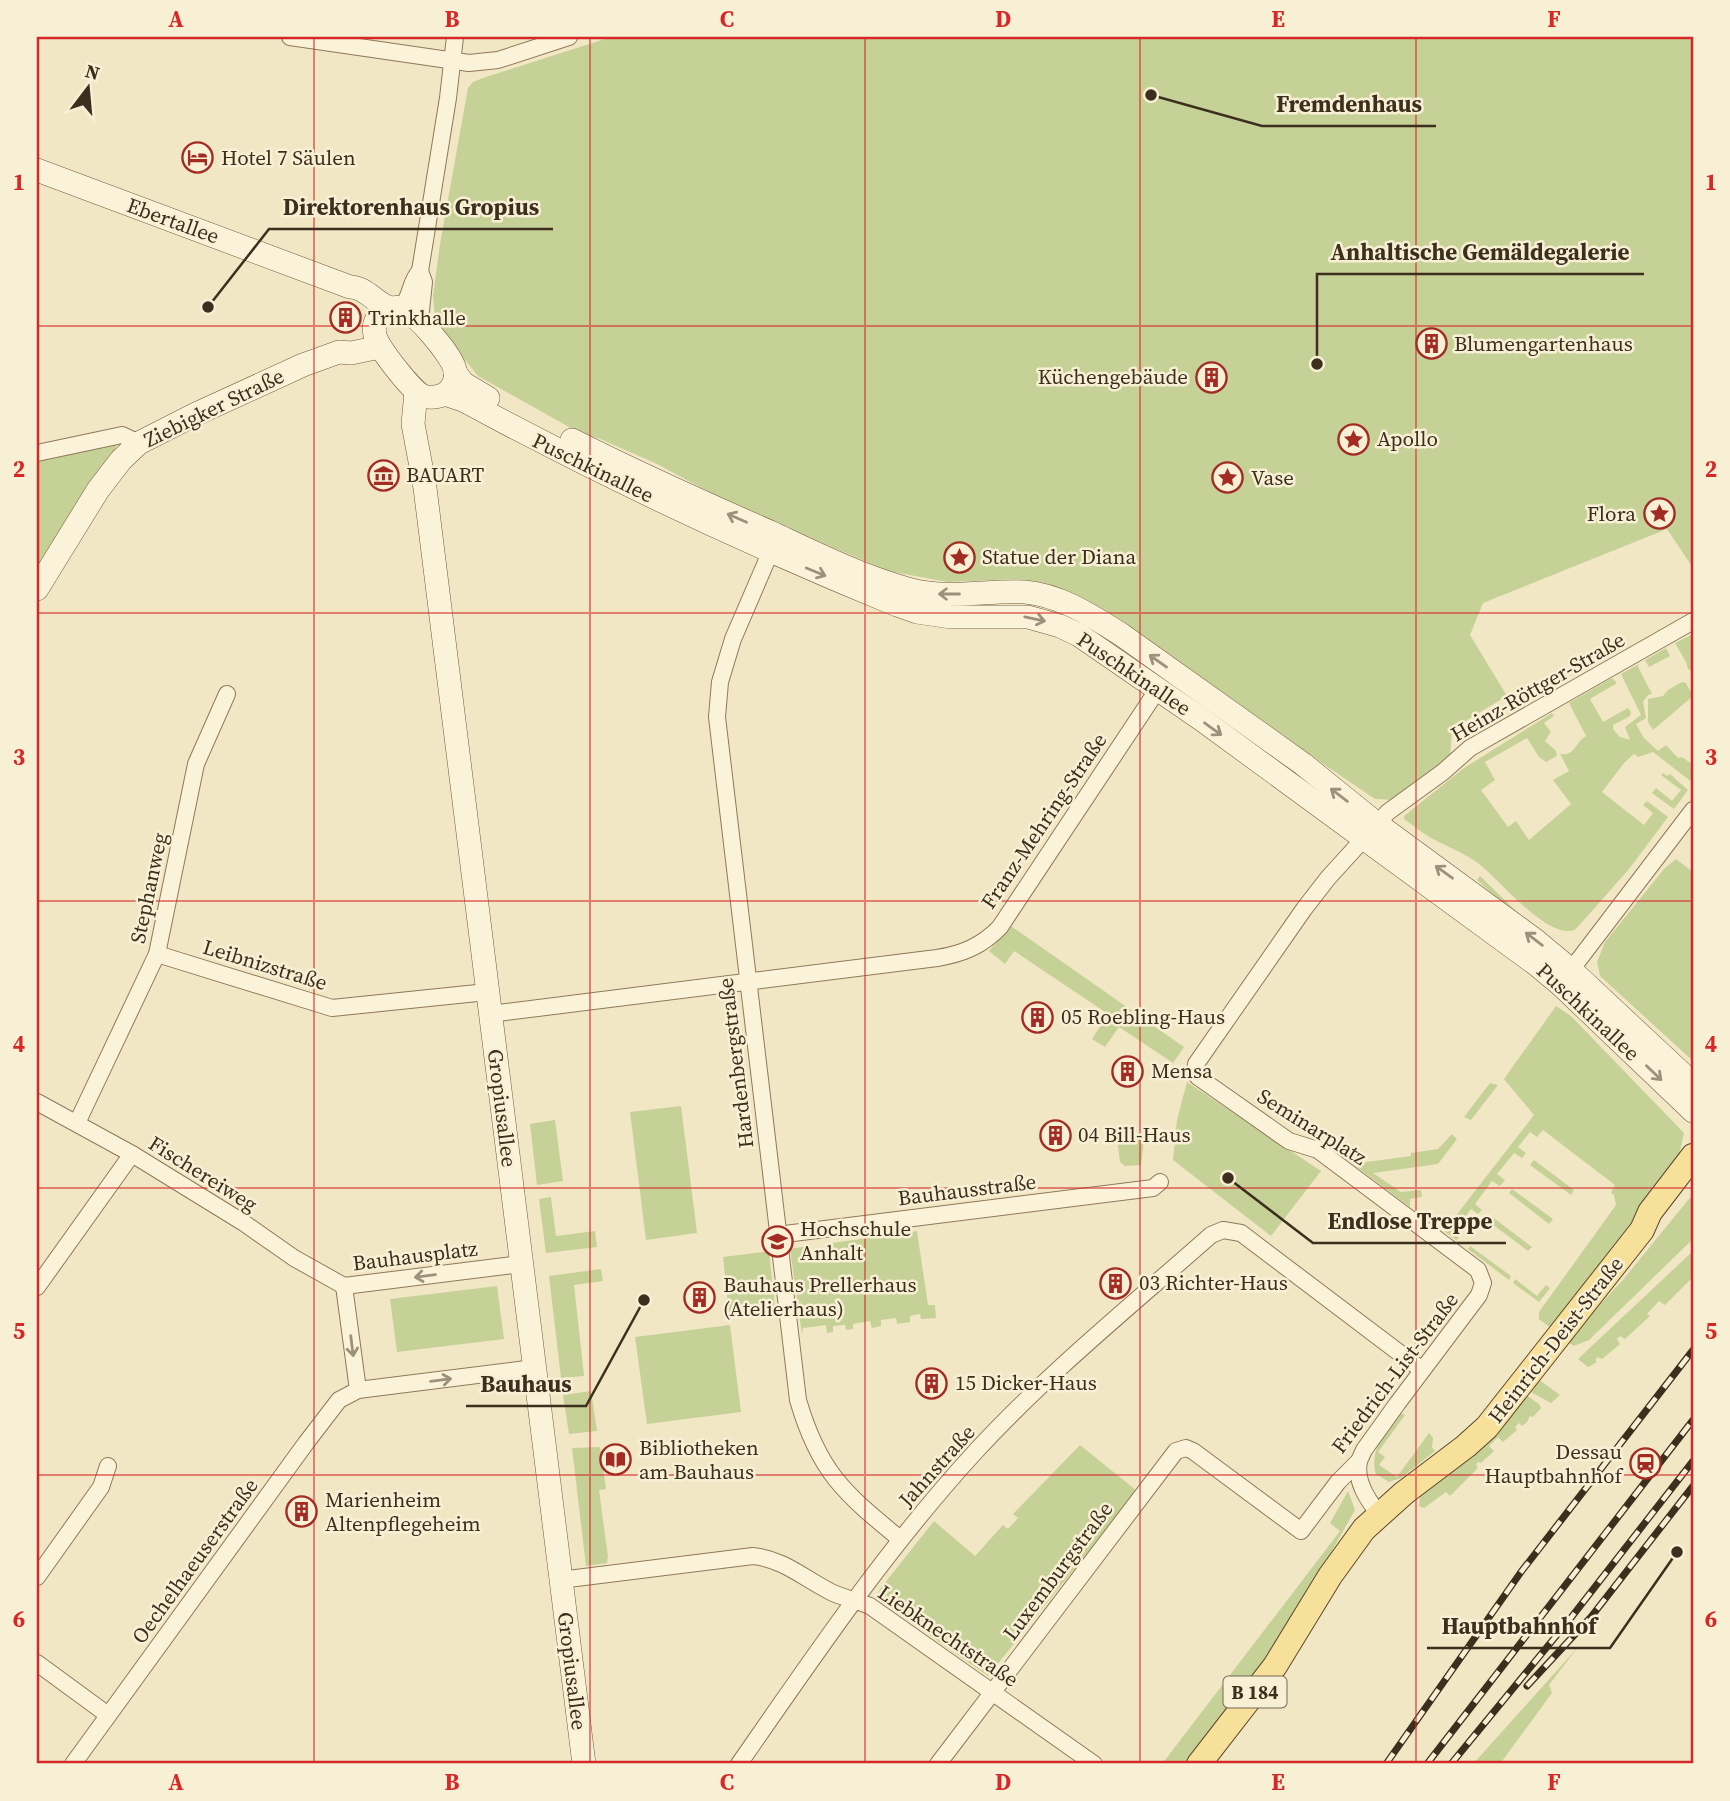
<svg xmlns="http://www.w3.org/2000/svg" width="1730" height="1801" font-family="'Source Serif 4',serif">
  <rect width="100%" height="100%" fill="#f2e7c4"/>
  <g fill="#c6d197">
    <path d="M611 37H1693V568L1667 529 1483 603 1470 635 1507 696 1452 729 1450 760 1396 800 1375 799 1071 593 1044 583 1017 579 948 582 888 571 737 507 657 464 598 438 585 436 478 376 438 327 435 319 433 296 440 244 468 88 473 82 483 78Z"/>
    <path d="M122 435 76 527 37 589V453Z"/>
    <path d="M1693 634V672L1688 669 1686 662 1675 643Z"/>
    <path d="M1666 648 1670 656 1649 667 1645 660Z"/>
    <path d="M1639 664 1638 667 1652 694 1648 695 1643 702 1646 718 1636 724 1644 738 1658 751 1666 745 1678 758 1682 757 1692 764 1693 763V783L1653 752 1638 757 1634 754 1624 763 1602 792 1644 825 1653 813 1643 805 1647 801 1668 817 1629 869 1576 929C1550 943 1499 879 1479 864 1464 853 1448 847 1431 838 1422 833 1413 825 1404 819V816L1464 768 1552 713 1554 716 1544 723 1551 732 1545 741 1556 751 1557 756 1546 762 1539 757 1527 738 1485 762 1495 780 1481 790 1508 827 1516 821 1529 840 1571 804 1553 780 1569 771 1560 754C1576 756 1575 742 1586 736L1569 703 1612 678 1617 683 1590 699 1603 722 1628 708 1631 712 1630 716 1613 725V729L1620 737 1630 740 1625 727 1641 715 1621 674Z"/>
    <path d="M1682 682 1686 683 1693 696 1653 730 1648 722V699L1663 696 1668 690Z"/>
    <path d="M1663 773 1667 776 1670 774 1688 790 1674 809 1652 793 1656 788 1672 801 1681 790 1661 775Z"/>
    <path d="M1676 859 1693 872V1061L1600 976 1597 962 1605 942 1664 869Z"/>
    <path d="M1480 876 1520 915 1545 933 1543 936 1519 918 1477 880Z"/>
    <path d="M1011 926 1184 1047 1173 1063 1119 1027 1105 1047 1092 1039 1108 1014 1014 951 1005 964 989 951Z"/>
    <path d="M1556 1006 1571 1016 1684 1133 1677 1165 1552 1329 1539 1319V1312L1616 1205 1614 1195 1611 1193 1615 1185 1543 1130 1537 1137 1530 1132 1518 1147 1526 1153 1522 1158 1514 1153 1497 1174 1505 1180 1500 1186 1492 1181 1475 1204 1482 1210 1478 1214 1471 1209 1453 1233 1459 1238 1456 1240 1444 1231 1534 1115 1504 1079Z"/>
    <path d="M1187 1082 1321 1171 1271 1236 1173 1160 1177 1120Z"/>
    <path d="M1490 1083 1498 1085 1471 1120 1464 1117Z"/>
    <path d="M681 1106 697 1233 646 1240 630 1112Z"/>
    <path d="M555 1120 563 1181 537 1185 530 1124Z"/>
    <path d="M1117 1127 1129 1128 1144 1140 1141 1165 1125 1166 1120 1162 1116 1132Z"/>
    <path d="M1452 1134 1457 1139 1438 1164 1373 1173 1401 1192 1421 1190 1422 1197 1410 1199V1207L1357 1167 1359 1163 1411 1156V1153L1438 1149Z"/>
    <path d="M1534 1160 1574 1190 1571 1195 1530 1165Z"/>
    <path d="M1512 1189 1553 1219 1549 1224 1509 1193Z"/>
    <path d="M1693 1194V1239L1589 1340 1574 1346 1566 1341 1622 1281Z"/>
    <path d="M551 1197 556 1236 595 1231 597 1247 546 1253 539 1199Z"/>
    <path d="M1491 1216 1532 1247 1528 1251 1488 1221Z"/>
    <path d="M917 1231 928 1305H935L936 1318 921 1319 920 1314 910 1316V1322L897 1324 896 1318 881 1320V1326L872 1328 870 1321 853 1324V1329L846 1330 845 1325 833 1326V1332L827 1333 826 1325 803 1328 802 1335 790 1249 808 1246 811 1262 834 1259 832 1243Z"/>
    <path d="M1470 1246 1511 1276 1509 1280 1468 1249Z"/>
    <path d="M769 1251 775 1307 729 1312 723 1257Z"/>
    <path d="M1693 1251V1277L1665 1305 1659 1301 1647 1314 1650 1316 1625 1339 1620 1336 1617 1339 1620 1344 1602 1359 1598 1357 1595 1360 1597 1362 1588 1367 1578 1359Z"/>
    <path d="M601 1269 603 1281 574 1285 584 1376 561 1378 549 1276Z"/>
    <path d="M1515 1279 1537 1296 1546 1285 1550 1288 1539 1302 1513 1283Z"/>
    <path d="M497 1286 504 1339 397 1352 390 1299Z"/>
    <path d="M730 1325 741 1412 647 1424 635 1337Z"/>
    <path d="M1538 1379 1560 1395 1551 1403 1529 1391Z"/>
    <path d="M591 1391 597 1431 569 1434 563 1395Z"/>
    <path d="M1526 1395 1539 1404 1541 1408 1533 1417 1530 1416 1527 1422 1522 1426 1519 1423 1515 1427 1517 1430 1503 1442 1498 1437 1489 1446 1494 1451 1481 1463 1478 1462 1476 1465 1478 1468 1450 1496 1446 1492 1424 1508 1419 1506 1420 1496 1423 1492Z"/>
    <path d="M1401 1413 1405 1415 1378 1452 1385 1457 1379 1465 1397 1477 1429 1433 1433 1438 1432 1447 1435 1451 1401 1478 1389 1482 1376 1474C1369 1454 1385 1425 1401 1413Z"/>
    <path d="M1080 1445 1137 1491 988 1676 879 1600 877 1596 880 1589 934 1521 975 1556 1003 1525 1008 1529 1018 1518 1013 1514Z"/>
    <path d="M600 1447 606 1489 599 1490 608 1557 607 1563 586 1566 572 1448Z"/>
    <path d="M1348 1491 1355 1510 1282 1639 1184 1764H1162L1340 1531 1330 1523Z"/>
    <path d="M1578 1647 1549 1685 1552 1693 1500 1764H1473Z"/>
  </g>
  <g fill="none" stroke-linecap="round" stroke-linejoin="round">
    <defs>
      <g id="street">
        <path d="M290 37 469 63 498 60 569 37"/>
        <path d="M401 307C412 297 409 282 420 271"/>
        <path d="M420 320 424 282 420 271 448 98 455 37"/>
        <path d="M37 453 122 435 139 443"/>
        <path d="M770 553 733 639 720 682 717 717 798 1400C819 1472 844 1493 900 1539"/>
        <path d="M157 954 332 1008 487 992"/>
        <path d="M1571 970 1693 810"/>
        <path d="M490 1014 937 958C962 954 982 946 1000 927L1158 689"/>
        <path d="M37 1102 132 1154 244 1223 294 1258 344 1286"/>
        <path d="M77 1123 157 954 196 764 227 694"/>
        <path d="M777 1235 1153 1188 1160 1182"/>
        <path d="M344 1286 358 1390 534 1368"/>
        <path d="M344 1286 521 1264"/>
        <path d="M37 1287 132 1154"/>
        <path d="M1359 1461C1355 1481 1367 1499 1379 1514"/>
        <path d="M37 1577 101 1487 108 1466"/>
        <path d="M560 1580 753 1556C784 1559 806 1580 833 1593 845 1598 858 1601 870 1606L1094 1764"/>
        <path d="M37 1663 108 1715"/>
        <path d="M73 1764 306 1443 339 1400 358 1390"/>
        <path d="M739 1764C814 1656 887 1548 976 1451 1048 1373 1132 1305 1211 1235L1223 1230 1241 1233 1422 1370"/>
        <path d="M938 1764 1176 1451 1186 1448 1193 1451 1301 1531 1338 1482 1359 1461 1364 1450 1397 1404 1479 1295 1483 1283 1478 1270 1318 1150 1289 1141 1198 1077 1195 1073 1196 1064 1304 909 1328 878 1388 812 1443 772 1470 748 1693 621"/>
      </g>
      <g id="secondary">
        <path d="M37 170 350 287C366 287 375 303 390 308"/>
        <path d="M401 307C414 311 452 355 455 370 457 380 453 388 445 394 438 397 431 399 423 396 412 391 378 348 375 335 371 318 385 307 401 307Z"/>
        <path d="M455 372 463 383 488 398"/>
        <path d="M416 392 413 424 425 488 584 1764"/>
        <path d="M445 394 463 400C605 477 748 544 897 605L917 612 951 617H1028L1060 626 1079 635 1201 719 1537 965 1561 985 1693 1111"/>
        <path d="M572 440C637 473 704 503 770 532 815 553 861 576 908 589 947 600 986 590 1025 592 1061 595 1093 617 1122 635L1303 764 1377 824 1535 940 1571 970 1693 1084"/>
        <path d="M37 589 98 490 121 460 139 443 194 415 303 365 339 352 351 353 380 347"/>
      </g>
      <path id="primary" d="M1199 1764 1275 1666 1330 1576 1364 1529 1404 1493 1466 1446 1487 1427 1642 1230 1650 1212 1693 1156"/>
    </defs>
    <use href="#street" stroke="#8e7959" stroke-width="18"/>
    <use href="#secondary" stroke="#705a3c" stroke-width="24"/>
    <use href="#primary" stroke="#5c462d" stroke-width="26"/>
    <use href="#street" stroke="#fbf3d9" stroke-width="16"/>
    <use href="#secondary" stroke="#fbf3d9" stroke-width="23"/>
    <use href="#primary" stroke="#f7e09a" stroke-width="24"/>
    <defs>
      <g id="rail">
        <path d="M1527 1686 1591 1617 1693 1486"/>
        <path d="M1386 1764 1521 1572 1693 1350"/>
        <path d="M1427 1764 1693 1420"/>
        <path d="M1451 1764 1570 1619 1693 1461"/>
      </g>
    </defs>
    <use href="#rail" stroke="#3d2f1e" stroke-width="7"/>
    <use href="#rail" stroke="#f8f0d5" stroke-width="4.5" stroke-dasharray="13" stroke-linecap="butt"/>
  </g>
  <defs><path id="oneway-shaft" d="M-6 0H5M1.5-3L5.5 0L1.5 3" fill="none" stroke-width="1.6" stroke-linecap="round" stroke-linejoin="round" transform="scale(1.75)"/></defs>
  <g stroke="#9c917c">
    <use href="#oneway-shaft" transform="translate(737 518) rotate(-156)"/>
    <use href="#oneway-shaft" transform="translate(816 572) rotate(22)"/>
    <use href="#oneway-shaft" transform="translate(949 594) rotate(-180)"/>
    <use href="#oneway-shaft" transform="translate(1035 619) rotate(12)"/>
    <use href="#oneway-shaft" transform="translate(1158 661) rotate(-145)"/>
    <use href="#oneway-shaft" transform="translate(1213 729) rotate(36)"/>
    <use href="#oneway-shaft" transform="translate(1339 795) rotate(-143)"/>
    <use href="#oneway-shaft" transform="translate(1444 872) rotate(-144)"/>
    <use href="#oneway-shaft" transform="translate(1534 939) rotate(-143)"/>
    <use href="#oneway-shaft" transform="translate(1654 1073) rotate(44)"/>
    <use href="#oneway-shaft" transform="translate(425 1276) rotate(173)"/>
    <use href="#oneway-shaft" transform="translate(352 1346) rotate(83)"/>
    <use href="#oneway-shaft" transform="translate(441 1380) rotate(-7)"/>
  </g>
  <path fill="none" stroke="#d62828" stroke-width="2" stroke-opacity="0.55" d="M314 37V1764M590 37V1764M865 37V1764M1140 37V1764M1416 37V1764M37 326H1693M37 613H1693M37 901H1693M37 1188H1693M37 1475H1693"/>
  <defs>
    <symbol id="hotel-ring" viewBox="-11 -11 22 22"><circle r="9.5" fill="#f8f0d5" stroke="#a22b24" stroke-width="1.5"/><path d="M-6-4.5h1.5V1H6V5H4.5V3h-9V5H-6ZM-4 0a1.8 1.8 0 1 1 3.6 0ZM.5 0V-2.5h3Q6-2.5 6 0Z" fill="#a22b24"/></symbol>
    <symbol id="building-ring" viewBox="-11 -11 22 22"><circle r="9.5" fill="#f8f0d5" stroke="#a22b24" stroke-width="1.5"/><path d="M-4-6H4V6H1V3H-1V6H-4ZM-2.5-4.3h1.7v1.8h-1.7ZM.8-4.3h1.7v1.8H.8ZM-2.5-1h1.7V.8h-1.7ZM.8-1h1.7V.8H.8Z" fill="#a22b24"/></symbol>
    <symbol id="sight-ring" viewBox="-11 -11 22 22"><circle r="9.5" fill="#f8f0d5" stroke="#a22b24" stroke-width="1.5"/><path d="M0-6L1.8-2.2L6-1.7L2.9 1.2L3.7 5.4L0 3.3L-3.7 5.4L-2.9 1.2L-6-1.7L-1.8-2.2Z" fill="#a22b24"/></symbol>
    <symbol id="museum-ring" viewBox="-11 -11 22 22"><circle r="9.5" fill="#f8f0d5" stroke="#a22b24" stroke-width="1.5"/><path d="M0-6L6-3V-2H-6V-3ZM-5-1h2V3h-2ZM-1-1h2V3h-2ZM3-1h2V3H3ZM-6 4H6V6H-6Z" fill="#a22b24"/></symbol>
    <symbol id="university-ring" viewBox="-11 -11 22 22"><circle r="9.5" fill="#f8f0d5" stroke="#a22b24" stroke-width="1.5"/><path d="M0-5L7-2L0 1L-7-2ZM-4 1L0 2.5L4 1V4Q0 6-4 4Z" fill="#a22b24"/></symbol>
    <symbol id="library-ring" viewBox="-11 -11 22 22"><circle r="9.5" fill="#f8f0d5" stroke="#a22b24" stroke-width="1.5"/><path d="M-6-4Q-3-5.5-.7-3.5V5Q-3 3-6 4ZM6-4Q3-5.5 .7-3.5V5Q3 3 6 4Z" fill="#a22b24"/></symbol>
    <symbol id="station-ring" viewBox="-11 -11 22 22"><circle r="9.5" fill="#f8f0d5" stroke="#a22b24" stroke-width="1.5"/><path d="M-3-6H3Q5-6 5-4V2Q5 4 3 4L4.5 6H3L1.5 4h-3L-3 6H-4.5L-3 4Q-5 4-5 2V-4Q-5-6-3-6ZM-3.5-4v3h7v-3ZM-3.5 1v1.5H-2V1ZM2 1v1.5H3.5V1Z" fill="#a22b24"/></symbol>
  </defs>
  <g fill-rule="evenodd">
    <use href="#hotel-ring" x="180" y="140" width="35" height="35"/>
    <use href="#building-ring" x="328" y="300" width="35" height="35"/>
    <use href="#building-ring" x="1414" y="326" width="35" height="35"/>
    <use href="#building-ring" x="1194" y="360" width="35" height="35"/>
    <use href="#sight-ring" x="1336" y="422" width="35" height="35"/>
    <use href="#museum-ring" x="366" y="458" width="35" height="35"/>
    <use href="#sight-ring" x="1210" y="460" width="35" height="35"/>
    <use href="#sight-ring" x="1642" y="496" width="35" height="35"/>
    <use href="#sight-ring" x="942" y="540" width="35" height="35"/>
    <use href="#building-ring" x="1020" y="1000" width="35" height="35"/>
    <use href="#building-ring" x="1110" y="1054" width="35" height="35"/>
    <use href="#building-ring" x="1038" y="1118" width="35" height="35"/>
    <use href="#university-ring" x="760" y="1224" width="35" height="35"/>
    <use href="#building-ring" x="1098" y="1266" width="35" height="35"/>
    <use href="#building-ring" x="682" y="1280" width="35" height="35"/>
    <use href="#building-ring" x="914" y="1366" width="35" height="35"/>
    <use href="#library-ring" x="598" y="1442" width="35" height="35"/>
    <use href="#station-ring" x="1628" y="1446" width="35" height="35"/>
    <use href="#building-ring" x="284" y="1494" width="35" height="35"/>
  </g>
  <g text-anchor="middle" stroke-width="5" stroke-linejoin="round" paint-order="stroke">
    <rect fill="#f8f0d5" stroke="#756955" stroke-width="2" x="1223.5" y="1676.5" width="63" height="31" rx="5"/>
    <g font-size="19" font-weight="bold" fill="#3d2f1e">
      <text x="1255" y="1699">B 184</text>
    </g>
    <g font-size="21" fill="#3d2f1e" stroke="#f8f0d5" text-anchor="start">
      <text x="221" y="165">Hotel 7 Säulen</text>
      <text x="368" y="325">Trinkhalle</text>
      <text x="1454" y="351">Blumengartenhaus</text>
      <text x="1188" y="384" text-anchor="end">Küchengebäude</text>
      <text x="1377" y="446">Apollo</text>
      <text x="406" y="482">BAUART</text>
      <text x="1251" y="485">Vase</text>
      <text x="1636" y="521" text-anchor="end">Flora</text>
      <text x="982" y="564">Statue der Diana</text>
      <text x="1061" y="1024">05 Roebling-Haus</text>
      <text x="1151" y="1078">Mensa</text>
      <text x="1078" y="1142">04 Bill-Haus</text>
      <text x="800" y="1236">Hochschule<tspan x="800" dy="24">Anhalt</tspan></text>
      <text x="1139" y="1290">03 Richter-Haus</text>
      <text x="723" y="1292">Bauhaus Prellerhaus<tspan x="723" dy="24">(Atelierhaus)</tspan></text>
      <text x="955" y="1390">15 Dicker-Haus</text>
      <text x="639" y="1455">Bibliotheken<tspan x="639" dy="24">am Bauhaus</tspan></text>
      <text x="1622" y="1459" text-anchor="end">Dessau<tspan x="1622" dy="24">Hauptbahnhof</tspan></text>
      <text x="325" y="1507">Marienheim<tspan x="325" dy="24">Altenpflegeheim</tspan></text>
    </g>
    <g font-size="21" fill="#3d2f1e" stroke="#f8f0d5">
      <text transform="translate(173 221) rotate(20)" y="7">Ebertallee</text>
      <text transform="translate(214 408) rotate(-26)" y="7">Ziebigker Straße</text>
      <text transform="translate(593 468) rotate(26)" y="7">Puschkinallee</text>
      <text transform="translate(1134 674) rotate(34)" y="7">Puschkinallee</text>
      <text transform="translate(1538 687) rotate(-30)" y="7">Heinz-Röttger-Straße</text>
      <text transform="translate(1044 821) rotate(-56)" y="7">Franz-Mehring-Straße</text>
      <text transform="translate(149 888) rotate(-78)" y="7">Stephanweg</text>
      <text transform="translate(265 965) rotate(17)" y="7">Leibnizstraße</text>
      <text transform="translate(1588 1012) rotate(43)" y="7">Puschkinallee</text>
      <text transform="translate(736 1063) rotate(-97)" y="7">Hardenbergstraße</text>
      <text transform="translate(502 1108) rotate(83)" y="7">Gropiusallee</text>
      <text transform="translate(1312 1127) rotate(32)" y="7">Seminarplatz</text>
      <text transform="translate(203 1174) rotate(32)" y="7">Fischereiweg</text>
      <text transform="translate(967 1190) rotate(-7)" y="7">Bauhausstraße</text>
      <text transform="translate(415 1256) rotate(-7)" y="7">Bauhausplatz</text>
      <text transform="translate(1556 1340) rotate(-52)" y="7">Heinrich-Deist-Straße</text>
      <text transform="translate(1395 1373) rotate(-53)" y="7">Friedrich-List-Straße</text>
      <text transform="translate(937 1466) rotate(-48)" y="7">Jahnstraße</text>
      <text transform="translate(195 1561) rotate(-54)" y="7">Oechelhaeuserstraße</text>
      <text transform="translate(1058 1571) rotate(-53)" y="7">Luxemburgstraße</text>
      <text transform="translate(948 1636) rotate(34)" y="7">Liebknechtstraße</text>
      <text transform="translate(572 1671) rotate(83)" y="7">Gropiusallee</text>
    </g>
  </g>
  <path fill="none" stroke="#3d2f1e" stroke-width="2.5" d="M1151 95L1262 126H1436M208 307L269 229H553M1317 364L1317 274H1644M1228 1178L1313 1243H1506M644 1300L586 1406H466M1677 1552L1610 1648H1427"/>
  <g fill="#3d2f1e" stroke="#f8f0d5" stroke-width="2.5">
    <circle cx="1151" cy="95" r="7"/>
    <circle cx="208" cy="307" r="7"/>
    <circle cx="1317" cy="364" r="7"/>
    <circle cx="1228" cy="1178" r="7"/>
    <circle cx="644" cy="1300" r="7"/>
    <circle cx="1677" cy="1552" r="7"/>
  </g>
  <g font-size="23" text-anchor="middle" font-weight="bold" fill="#3d2f1e" stroke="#f8f0d5" stroke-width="5" stroke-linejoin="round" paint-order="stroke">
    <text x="1349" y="112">Fremdenhaus</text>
    <text x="411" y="215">Direktorenhaus Gropius</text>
    <text x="1480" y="260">Anhaltische Gemäldegalerie</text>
    <text x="1410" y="1229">Endlose Treppe</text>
    <text x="526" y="1392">Bauhaus</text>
    <text x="1519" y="1634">Hauptbahnhof</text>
  </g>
  <rect width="1730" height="1801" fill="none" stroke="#f8f0d5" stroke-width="77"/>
  <g transform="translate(88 88) rotate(16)" stroke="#f8f0d5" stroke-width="5" paint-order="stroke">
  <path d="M0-5L12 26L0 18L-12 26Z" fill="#3d2f1e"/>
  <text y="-10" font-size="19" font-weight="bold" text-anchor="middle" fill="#3d2f1e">N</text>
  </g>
  <rect x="38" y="38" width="1654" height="1724" fill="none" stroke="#d62828" stroke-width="2.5"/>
  <g font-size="23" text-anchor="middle" font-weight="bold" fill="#d62828">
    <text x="176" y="27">A</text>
    <text x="452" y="27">B</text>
    <text x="727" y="27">C</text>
    <text x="1003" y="27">D</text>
    <text x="1278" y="27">E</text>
    <text x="1554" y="27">F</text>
    <text x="19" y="190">1</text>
    <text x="1711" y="190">1</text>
    <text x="19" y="477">2</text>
    <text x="1711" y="477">2</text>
    <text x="19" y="765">3</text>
    <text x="1711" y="765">3</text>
    <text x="19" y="1052">4</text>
    <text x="1711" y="1052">4</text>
    <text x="19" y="1339">5</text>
    <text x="1711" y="1339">5</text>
    <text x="19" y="1627">6</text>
    <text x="1711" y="1627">6</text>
    <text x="176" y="1790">A</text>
    <text x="452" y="1790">B</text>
    <text x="727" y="1790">C</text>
    <text x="1003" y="1790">D</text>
    <text x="1278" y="1790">E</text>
    <text x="1554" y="1790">F</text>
  </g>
</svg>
